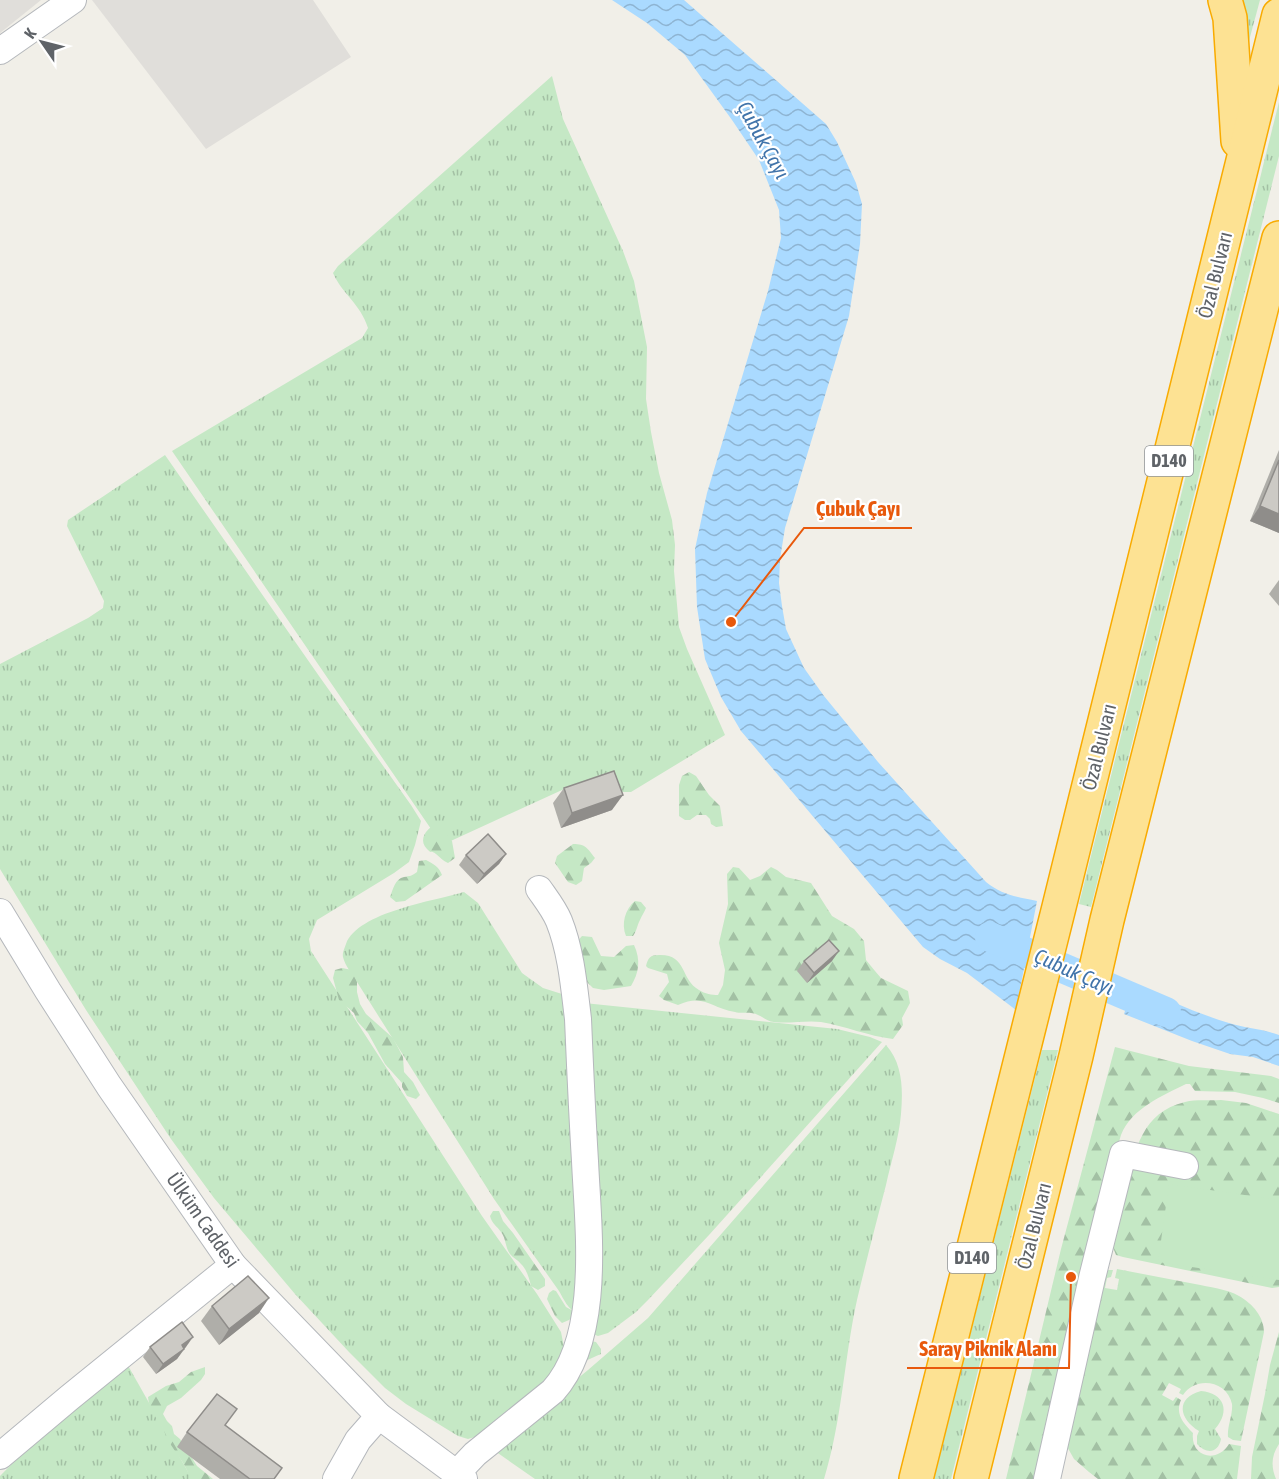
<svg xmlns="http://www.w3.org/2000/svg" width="1279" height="1479" font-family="'Asap Condensed',sans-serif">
  <defs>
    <pattern id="grass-tufts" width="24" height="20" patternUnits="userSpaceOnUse" patternTransform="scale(1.5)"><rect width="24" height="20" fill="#c5e8c5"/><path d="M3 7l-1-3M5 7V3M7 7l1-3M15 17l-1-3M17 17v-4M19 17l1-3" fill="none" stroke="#a3c0a4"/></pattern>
    <pattern id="forest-firs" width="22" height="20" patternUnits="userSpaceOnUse" patternTransform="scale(1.5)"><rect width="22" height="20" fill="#c5e8c5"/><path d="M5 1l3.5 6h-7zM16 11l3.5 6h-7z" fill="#a3c0a4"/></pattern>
    <pattern id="water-waves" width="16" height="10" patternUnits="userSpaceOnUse" patternTransform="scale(1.5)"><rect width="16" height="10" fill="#aadaff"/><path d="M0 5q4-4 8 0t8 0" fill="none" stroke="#8eb4d2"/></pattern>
  </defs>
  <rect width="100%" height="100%" fill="#f1efe8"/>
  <g fill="#e0deda">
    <path d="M0 0H41L0 33Z"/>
    <path d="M92 0H313L351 57 206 149Z"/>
  </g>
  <g fill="url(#grass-tufts)">
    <path d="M1239 0H1260L1246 52Z"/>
    <path d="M552 76 563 119 623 251 634 281 647 347 646 399 651 432 659 473 672 520 675 545 674 571 679 627 687 649 725 735 631 792H623L602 781 573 785 442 845 172 451 362 338 368 328C360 303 342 294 333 273L338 266Z"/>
    <path d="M1279 102V156L1091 907 1079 904Z"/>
    <path d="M165 455 319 676 411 805 421 821 415 845 409 862 394 873 317 920 309 939 311 951 482 1216 537 1294 561 1332 564 1347 560 1362 549 1379 478 1436 468 1439 458 1436 406 1404 385 1388 349 1352 295 1294 214 1198 171 1139 86 1010 0 869V664L88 618 103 608 104 601 67 526 68 520Z"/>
    <path d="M464 892 478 903 522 973 543 988 562 994 568 1001 581 1150 577 1313C568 1309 564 1300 559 1291L494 1199 357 982C353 975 345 966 343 957 342 953 345 947 346 944 358 912 434 901 464 892Z"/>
    <path d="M584 1003 837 1029 870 1037 882 1042 709 1235 648 1300 636 1312 608 1333 598 1336 590 1333Z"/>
    <path d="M886 1045C903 1064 903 1090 901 1114 899 1138 891 1162 886 1185 876 1223 866 1262 857 1300 844 1359 842 1421 824 1479H535L492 1449 588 1370 648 1318Z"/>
    <path d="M1042 1050H1058L951 1479H934Z"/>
    <path d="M126 1362 192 1479H0V1476L46 1429Z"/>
    <path d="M1201 1391C1224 1393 1231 1411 1215 1429L1221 1439C1218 1454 1206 1454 1197 1444V1436L1199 1431C1179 1419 1175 1398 1201 1391Z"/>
  </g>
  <g fill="url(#forest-firs)">
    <path d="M689 772 696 776 709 795 720 806 723 826 716 827 711 824 710 819 706 815H697L690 820H685L679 816V785L682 776Z"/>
    <path d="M431 827 441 828 452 841 455 858 448 863C443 861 440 857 436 854 429 849 433 855 427 849 420 842 423 833 431 827Z"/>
    <path d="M573 844C586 844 587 848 595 858L591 863 584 868 582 881 576 885 568 882 555 863 557 856Z"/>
    <path d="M426 860C434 864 439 867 442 875L405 901 396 902 390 897C393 889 395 879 404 877 410 876 412 876 417 872L419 861Z"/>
    <path d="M733 867 739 868 750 880 760 876 771 867 777 870 786 877 811 883 832 916 854 929 864 941 866 960 875 971 881 978 908 991 910 1003 902 1018 903 1025 893 1039C868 1036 845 1026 821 1022 806 1020 789 1024 774 1022 768 1022 763 1017 758 1015 751 1011 742 1014 735 1012 711 1008 704 993 678 1005L664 1000 659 996 669 982 667 974 648 968 646 966C648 958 650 955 659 955 687 954 680 979 699 990 705 994 712 995 718 995L723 985 725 970 719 943 728 904 727 874Z"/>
    <path d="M635 901 641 902 646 908C644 913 642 915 640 920 637 925 637 931 633 936H626C621 924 625 909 635 901Z"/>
    <path d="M582 936 592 937 601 956 614 957 626 946 634 945C641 960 639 973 631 986L604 990 593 988 586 981 575 944Z"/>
    <path d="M342 968 352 970 357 982V992L360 1004 366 1014 393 1038 403 1057 404 1072 413 1082 420 1095 416 1099 407 1096 402 1087V1083L385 1064 368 1033 357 1021 354 1013 339 1000 333 978 335 970Z"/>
    <path d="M1115 1047 1189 1066 1271 1076 1279 1079V1103L1263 1098 1235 1092 1195 1091 1190 1084H1186C1162 1096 1132 1108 1121 1135 1119 1141 1118 1147 1116 1153L1040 1479H1006L1061 1249Z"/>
    <path d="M1221 1100 1246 1103 1279 1114V1287L1272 1288 1123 1257 1116 1255 1112 1245C1116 1226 1121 1206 1126 1187 1135 1150 1142 1112 1185 1102 1196 1099 1210 1101 1221 1100Z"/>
    <path d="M493 1211H499L503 1221 513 1233 545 1279V1286L538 1290 531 1286C529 1278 527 1270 521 1264 518 1260 513 1258 510 1254 505 1247 506 1238 501 1232 497 1226 492 1224 490 1216Z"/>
    <path d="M1117 1269C1143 1274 1169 1279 1195 1284 1209 1287 1227 1289 1239 1296 1253 1304 1264 1317 1264 1332L1241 1441 1233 1440 1228 1437C1227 1426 1233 1415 1232 1404 1227 1380 1195 1376 1183 1395L1179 1393 1181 1389 1169 1383 1162 1395 1173 1401 1176 1397 1181 1400C1175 1414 1183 1423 1193 1433 1190 1457 1217 1464 1229 1444L1241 1446 1237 1479H1098L1089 1472 1074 1459 1065 1443 1105 1270H1113L1111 1277 1107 1278 1105 1288 1117 1290 1119 1279 1115 1278Z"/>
    <path d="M553 1290 556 1291 566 1307 577 1313 569 1320 562 1323 555 1316 547 1299 549 1293Z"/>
    <path d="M1279 1332V1444C1271 1456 1271 1467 1276 1479H1251L1252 1457 1265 1394 1270 1365Z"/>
    <path d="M590 1341 596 1342 601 1349V1354C595 1356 591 1359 585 1361Z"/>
    <path d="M205 1367V1374L201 1380 181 1398 167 1406 163 1414 167 1421 172 1426 174 1434 180 1439 197 1466 213 1479H190C187 1466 178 1456 171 1445 168 1439 165 1433 162 1427 156 1417 149 1410 148 1397L166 1386 179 1382 191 1372Z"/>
  </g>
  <path fill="#c5e8c5" d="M1169 1184 1279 1200V1280L1158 1262Z"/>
  <g fill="url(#water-waves)">
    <path d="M612 0H684L826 124 837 142 856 183 862 204 860 244 849 316 785 528 780 559 779 583 782 606 786 629 804 668 824 696 878 762 986 882C1002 895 1017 897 1037 901L1016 1010 967 973 940 959 923 947 741 731 721 697 705 659 697 607 695 549 707 493 768 291 781 238 779 210 759 160 732 120 685 55 647 23Z"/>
    <path d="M1134 983C1164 999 1196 1013 1229 1023 1245 1028 1263 1029 1279 1035V1066L1253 1057 1230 1054 1192 1041 1124 1014Z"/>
  </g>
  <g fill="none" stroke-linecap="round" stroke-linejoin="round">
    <path stroke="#aadaff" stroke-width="30" d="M990 937 1166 1012"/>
    <defs>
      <g id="minor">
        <path d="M0 51 73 0"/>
        <path d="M0 912 48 991 109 1086 233 1265 379 1416 464 1479"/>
        <path d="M0 1456 69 1398 233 1265"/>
        <path d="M457 1473 475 1454 553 1391C602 1337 588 1228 585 1161 582 1113 580 1066 578 1019 574 986 571 951 559 921 554 909 546 899 539 889"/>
        <path d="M336 1479 358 1440 379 1416"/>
        <path d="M1047 1479 1092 1278 1123 1154 1185 1166"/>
      </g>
      <g id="highway">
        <path d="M1225 0 1230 18 1238 141"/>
        <path d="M916 1479 1059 907 1279 15"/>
        <path d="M971 1479 1076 1056 1107 920 1279 238"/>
      </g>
    </defs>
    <use href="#minor" stroke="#b5b8bc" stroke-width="28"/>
    <use href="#highway" stroke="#f9ab00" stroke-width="36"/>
    <use href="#minor" stroke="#fff" stroke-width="26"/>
    <use href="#highway" stroke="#fde293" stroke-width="33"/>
  </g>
  <g fill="#afaea9">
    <path d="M1279 450V533L1250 521Z"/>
    <path d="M1279 580V606L1269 594Z"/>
    <path d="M564 788 612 810 561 828 553 803Z"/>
    <path d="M506 854 499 864 477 884 459 865 466 855Z"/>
    <path d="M804 961H832L807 983 797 971Z"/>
    <path d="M212 1306 259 1313 219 1345 201 1321Z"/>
    <path d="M150 1347H186L177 1359 156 1374 143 1357Z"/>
    <path d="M225 1425 274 1479H220L177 1447 187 1432Z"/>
  </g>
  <g fill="#8f8d8a">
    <path d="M1260 506 1279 514V533L1250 521Z"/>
    <path d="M623 795 612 810 561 828 572 813Z"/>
    <path d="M506 854 499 864 477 884 484 874Z"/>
    <path d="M839 951 832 961 807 983 814 973Z"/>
    <path d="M269 1298 259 1313 219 1345 229 1329Z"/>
    <path d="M193 1337 186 1347 174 1356 182 1345Z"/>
    <path d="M184 1349 177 1359 156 1374 163 1364Z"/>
  </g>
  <g fill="#cccac5" stroke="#8f8d8a" stroke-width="1.5">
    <path d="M1279 460V514L1260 506Z"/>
    <path d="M614 771 623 795 572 813 564 788Z"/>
    <path d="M488 834 506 854 484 874 466 855Z"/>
    <path d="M829 940 839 951 814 973 804 961Z"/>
    <path d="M248 1276 269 1298 229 1329 212 1306Z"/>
    <path d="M182 1322 193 1337 182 1345 184 1349 163 1364 150 1347Z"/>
    <path d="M217 1394 237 1409 225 1425 282 1468 274 1479H250L187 1432Z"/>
  </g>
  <g text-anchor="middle" stroke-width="4.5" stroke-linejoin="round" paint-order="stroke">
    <g fill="#fff" stroke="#8f9295" stroke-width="1.5">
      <rect x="1145" y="446" width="48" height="30" rx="4.5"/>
      <rect x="948" y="1243" width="48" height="30" rx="4.5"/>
    </g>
    <g font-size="18" font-weight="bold" fill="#5f6368">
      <text x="1169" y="467">D140</text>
      <text x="972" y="1264">D140</text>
    </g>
    <g font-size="20" fill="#5f6368" stroke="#fff">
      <text transform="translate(1215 275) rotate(-76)" y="7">Özal Bulvarı</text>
      <text transform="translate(1099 747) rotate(-76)" y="7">Özal Bulvarı</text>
      <text transform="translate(203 1220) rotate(55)" y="7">Ülküm Caddesi</text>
      <text transform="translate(1034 1226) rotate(-76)" y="7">Özal Bulvarı</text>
    </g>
    <g font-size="21" font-style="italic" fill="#4174aa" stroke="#fff">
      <text transform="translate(763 140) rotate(61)" y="7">Çubuk Çayı</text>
      <text transform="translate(1074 972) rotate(24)" y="7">Çubuk Çayı</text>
    </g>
  </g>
  <path fill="none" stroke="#e8590c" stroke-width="2" d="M731 622L804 528H912M1071 1277L1069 1368H907"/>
  <g fill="#e8590c" stroke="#fff" stroke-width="2">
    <circle cx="731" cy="622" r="6"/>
    <circle cx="1071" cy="1277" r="6"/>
  </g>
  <g font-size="21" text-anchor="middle" font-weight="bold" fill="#e8590c" stroke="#fff" stroke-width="4.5" stroke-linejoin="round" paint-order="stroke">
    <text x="858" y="516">Çubuk Çayı</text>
    <text x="988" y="1356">Saray Piknik Alanı</text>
  </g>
  <g transform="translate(42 42) rotate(305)" stroke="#ffffff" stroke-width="4.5" paint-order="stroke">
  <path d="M0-4.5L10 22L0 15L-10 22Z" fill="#5f6368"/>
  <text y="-9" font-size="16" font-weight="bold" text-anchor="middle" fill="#5f6368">K</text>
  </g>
</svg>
